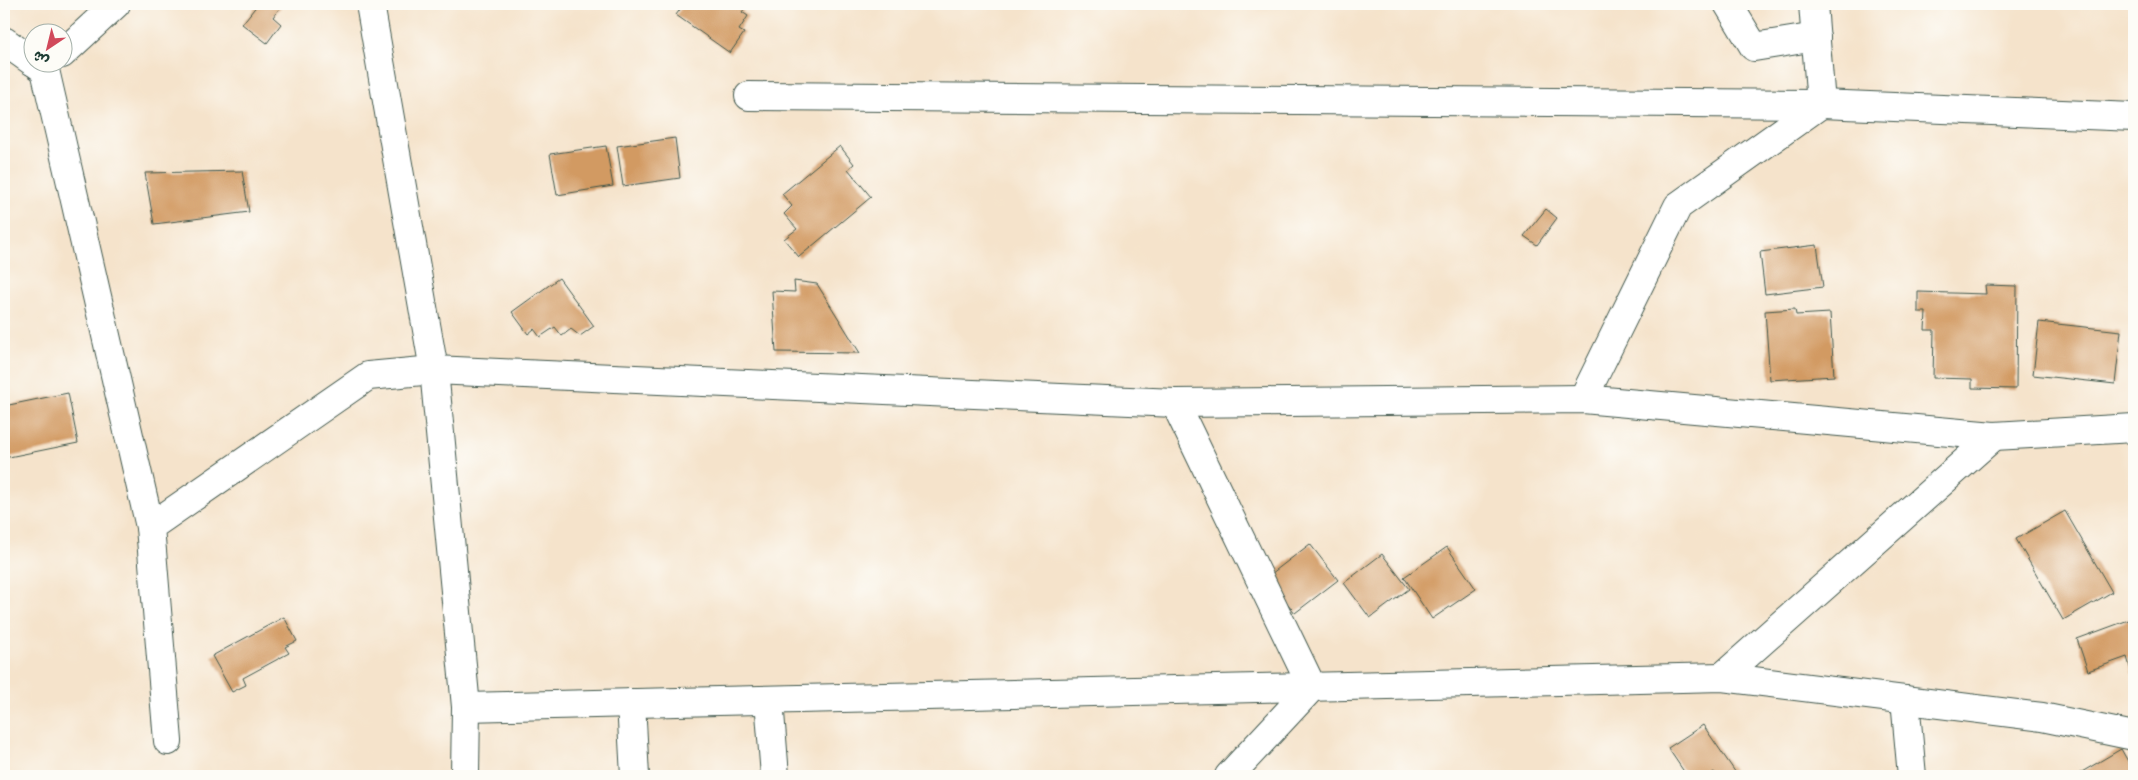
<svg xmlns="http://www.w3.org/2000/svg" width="2138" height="780" font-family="'Architects Daughter','Playpen Sans Arabic',sans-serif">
  <rect width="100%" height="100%" fill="#fdfcf7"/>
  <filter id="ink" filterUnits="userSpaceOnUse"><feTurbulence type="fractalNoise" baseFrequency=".02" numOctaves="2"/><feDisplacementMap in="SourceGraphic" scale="10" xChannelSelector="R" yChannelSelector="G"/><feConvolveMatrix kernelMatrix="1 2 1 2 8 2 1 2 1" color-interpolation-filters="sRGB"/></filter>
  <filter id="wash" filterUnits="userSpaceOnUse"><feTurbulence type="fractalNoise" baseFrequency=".0096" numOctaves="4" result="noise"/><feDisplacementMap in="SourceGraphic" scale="20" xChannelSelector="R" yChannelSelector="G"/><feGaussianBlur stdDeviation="1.12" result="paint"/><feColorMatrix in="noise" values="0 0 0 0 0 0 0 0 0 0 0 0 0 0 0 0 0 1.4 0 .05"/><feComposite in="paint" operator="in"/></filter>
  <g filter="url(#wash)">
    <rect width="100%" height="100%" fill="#f5e3cb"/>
    <g id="blocks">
      <g fill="#d29a62">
        <path d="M258 4H283L273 17 281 24 267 43 242 24Z"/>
        <path d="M684 4H708L711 6 713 4H748L742 12 748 16 739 30 744 33 730 53 676 15Z"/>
        <path d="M675 138 680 178 623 186 617 146Z"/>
        <path d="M606 146 613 186 557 195 550 154Z"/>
        <path d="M840 146 854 164 848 169 871 197 799 257 784 239 797 229 784 214 792 206 782 194Z"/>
        <path d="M242 171 249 212 154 224 145 173Z"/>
        <path d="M1546 209 1557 218 1537 245 1524 236Z"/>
        <path d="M1817 245 1823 287 1765 294 1760 252Z"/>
        <path d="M559 278 594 326 580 336 571 329 562 336 555 327 540 337 534 329 528 334 512 312Z"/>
        <path d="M794 281 817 284 860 353 776 352 772 291 795 292Z"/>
        <path d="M1985 285 2017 286 2016 389 1972 388V379L1933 378 1934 330H1925L1926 312H1918V292L1986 294Z"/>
        <path d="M1795 309 1796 315 1830 313 1834 376 1770 380 1765 311Z"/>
        <path d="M2039 322 2121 331 2115 384 2033 375Z"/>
        <path d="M68 393 78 443 4 458V406Z"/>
        <path d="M2065 511 2112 592 2063 620 2016 539Z"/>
        <path d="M1310 544 1338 580 1295 613 1267 577Z"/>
        <path d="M1447 547 1476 589 1432 619 1404 577Z"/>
        <path d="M1382 554 1409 589 1370 618 1344 583Z"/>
        <path d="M284 617 297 641 285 647 289 653 243 678 246 685 232 692 212 656Z"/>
        <path d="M2134 618V673L2132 674 2127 657 2088 671 2077 639Z"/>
        <path d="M1703 725 1738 776H1717L1714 772 1708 776H1687L1668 748Z"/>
        <path d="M2121 749 2134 772V776H2075Z"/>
      </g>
    </g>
  </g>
  <g filter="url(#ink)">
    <use href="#blocks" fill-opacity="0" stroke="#3f564b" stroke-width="1"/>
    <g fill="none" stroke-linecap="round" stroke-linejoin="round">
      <defs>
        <g id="street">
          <path d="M370 4 434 370 466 707 465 776"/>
          <path d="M1728 4 1754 47 1816 37"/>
          <path d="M4 41 32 61"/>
          <path d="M62 54 116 4"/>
          <path d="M34 62 45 70 150 527"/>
          <path d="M749 96 1821 104 2134 117"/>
          <path d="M1583 399 1678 206 1821 104 1813 4"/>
          <path d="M1175 403 1312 687 1229 776"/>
          <path d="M1722 677 1994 436"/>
          <path d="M769 700 775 776"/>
          <path d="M1905 700 1912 776"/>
          <path d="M631 703 635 776"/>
          <path d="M466 707 1722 677 2042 717 2134 736"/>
          <path d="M168 741 150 527 368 376 434 370 1175 403 1583 399 1994 436 2134 428"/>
        </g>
      </defs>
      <use href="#street" stroke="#3f564b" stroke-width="30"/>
      <use href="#street" stroke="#fff" stroke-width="28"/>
    </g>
  </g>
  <rect width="2138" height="780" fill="none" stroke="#fdfcf7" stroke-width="20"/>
  <g transform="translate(48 48) rotate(215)"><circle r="24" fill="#fdfcf7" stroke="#a4b0a9"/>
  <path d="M0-4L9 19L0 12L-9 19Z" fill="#d1495b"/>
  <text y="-8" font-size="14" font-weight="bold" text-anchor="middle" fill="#1f3d34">ش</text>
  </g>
</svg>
